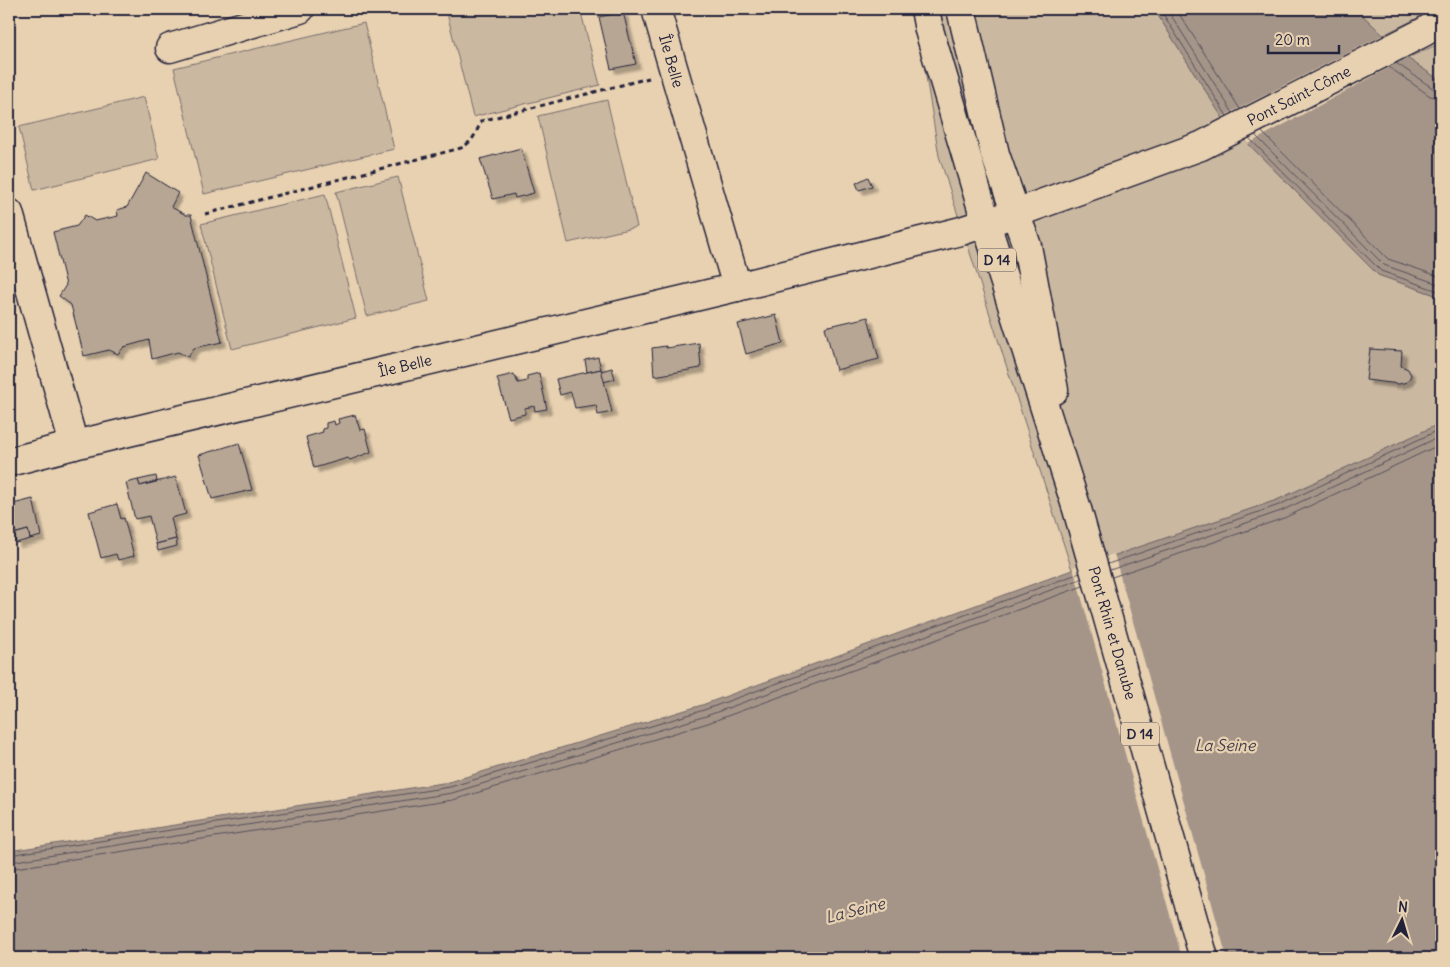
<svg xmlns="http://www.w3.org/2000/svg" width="1450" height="967" font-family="Delius,sans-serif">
  <defs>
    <filter id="shadow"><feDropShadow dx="4.5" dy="4.5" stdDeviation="1" flood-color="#0004"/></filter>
  </defs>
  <rect width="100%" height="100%" fill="#e8d1b1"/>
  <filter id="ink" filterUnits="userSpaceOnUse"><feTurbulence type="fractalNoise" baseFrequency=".02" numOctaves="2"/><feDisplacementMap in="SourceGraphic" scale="10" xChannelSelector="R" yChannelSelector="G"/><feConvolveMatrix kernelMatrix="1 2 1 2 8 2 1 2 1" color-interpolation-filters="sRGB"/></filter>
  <g filter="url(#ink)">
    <g fill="#cbb8a0" stroke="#766d6e">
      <path d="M446 9H580L600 85 473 117Z"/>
      <path d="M915 9H1154L1222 117 1378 275 1441 297V423L1277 500 1072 570 939 156Z"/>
      <path d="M1356 9H1436L1383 35Z"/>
      <path d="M364 23 394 149 204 194 174 68Z"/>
      <path d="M1441 43V81L1407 58Z"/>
      <path d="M144 97 159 159 34 190 19 127Z"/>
      <path d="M607 100 637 227 568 243 538 116Z"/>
      <path d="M398 177 429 301 367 316 336 192Z"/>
      <path d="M325 194 356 318 232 349 201 224Z"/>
    </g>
    <g fill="#a59589" stroke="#71676a">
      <path d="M1154 9H1356L1407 58 1441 81V297L1378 275 1222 117Z"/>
      <path d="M1441 423V958H9V851L449 782 702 705 1072 570 1277 500Z"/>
    </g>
    <g fill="#e8d1b1">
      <path d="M1383 35 1407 58 1248 144 1222 117Z"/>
      <path d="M1114 554 1185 806 1227 958H1182L1073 567Z"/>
    </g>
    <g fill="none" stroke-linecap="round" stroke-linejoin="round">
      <g stroke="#56505a" stroke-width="1">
        <path d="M1160 9 1227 116"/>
        <path d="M1167 9 1233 113"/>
        <path d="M1176 9 1240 109"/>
        <path d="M1396 63 1434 89 1441 91"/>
        <path d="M1389 67 1430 96 1441 98"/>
        <path d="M1262 132 1388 259 1441 277"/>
        <path d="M1255 135 1384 265 1441 285"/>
        <path d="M1249 138 1381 271 1441 292"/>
        <path d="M1108 564 1279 505 1441 429"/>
        <path d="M1110 570 1281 511 1441 436"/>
        <path d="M1112 577 1284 518 1441 444"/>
        <path d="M9 855 450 787 704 710 1080 573"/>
        <path d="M9 862 452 793 706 716 1081 579"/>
        <path d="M9 869 453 800 708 723 1083 586"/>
      </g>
    </g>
    <g fill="#b7a693" stroke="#22223b" filter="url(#shadow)">
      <path d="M623 12 636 64 611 69 599 17Z"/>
      <path d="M521 148 534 193 515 198 514 194 493 199 480 159Z"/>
      <path d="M146 173 178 193 171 207 186 215H191L222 342 194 348 188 357 178 352 152 359 149 340 124 347 118 354 109 350 84 356 71 305 59 296 66 285 53 232 77 226 85 215 95 221 118 216 117 210 127 207Z"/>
      <path d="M868 177 872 186 859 190 856 183Z"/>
      <path d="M776 315 783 343 746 354 738 324Z"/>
      <path d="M868 317 879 359 836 370 825 327Z"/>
      <path d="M699 343 701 368 654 376 652 348 666 346V348Z"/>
      <path d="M1370 349 1402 351 1401 366 1408 369 1411 375 1409 379 1407 382 1399 384 1366 380Z"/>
      <path d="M598 357 601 369 587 372 585 360Z"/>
      <path d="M612 368 615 379 603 382 601 371Z"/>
      <path d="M601 369 612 412 598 415 596 405 575 408 571 392 560 395 556 379Z"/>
      <path d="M539 373 547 409 535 411 534 406 525 408V414L509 418 497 378 514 374 518 383 527 381V376Z"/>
      <path d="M355 415 360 430 365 429 371 452 350 460 348 458 314 468 306 437 323 432 322 429 326 428V423L334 421 335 425 339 423 338 419Z"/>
      <path d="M239 443 252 490 212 499 199 455Z"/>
      <path d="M156 476 157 481 140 486 138 480Z"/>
      <path d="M176 477 186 514 171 518 176 539 156 544 149 516 135 519 126 483 138 480 140 486Z"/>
      <path d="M33 499 41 536 30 539 28 530 9 535V505Z"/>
      <path d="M117 504 121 519 124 518 134 556 118 560 116 554 101 558 89 512Z"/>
      <path d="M28 530 30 539 16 543 14 534Z"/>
      <path d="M176 539 177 546 158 551 156 544Z"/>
    </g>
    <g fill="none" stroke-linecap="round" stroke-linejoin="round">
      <defs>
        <g id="minor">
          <path d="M656 9 737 287"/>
          <path d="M170 48 300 9"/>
          <path d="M9 213 74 445"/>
          <path d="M9 462 74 445 737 287 961 231 1016 213 1201 146 1424 32 1441 21"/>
        </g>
        <g id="major">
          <path d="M925 9 929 30 991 239 1077 509 1204 958"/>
          <path d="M961 9 995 154 1027 246 1054 390"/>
        </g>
      </defs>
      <use href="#minor" stroke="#22223b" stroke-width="31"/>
      <use href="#major" stroke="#22223b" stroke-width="31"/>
      <path stroke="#22223b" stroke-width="3" stroke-dasharray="5 4" stroke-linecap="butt" d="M205 214 461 148C473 142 476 133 481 121L649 78"/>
      <use href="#minor" stroke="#e8d1b1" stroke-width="28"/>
      <use href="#major" stroke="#e8d1b1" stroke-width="28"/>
    </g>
  </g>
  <g text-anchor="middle" stroke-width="4.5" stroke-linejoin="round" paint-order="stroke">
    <g fill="#e8d1b1" stroke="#5d565e" stroke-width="1">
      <rect x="978" y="248.5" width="38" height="23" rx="4"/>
      <rect x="1121" y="722.5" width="38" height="23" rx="4"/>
    </g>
    <g font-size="14" font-weight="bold" fill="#22223b">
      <text x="997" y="265">D 14</text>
      <text x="1140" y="739">D 14</text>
    </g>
    <g font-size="15" fill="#22223b" stroke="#e8d1b1">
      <text transform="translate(671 61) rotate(74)" y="5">Île Belle</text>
      <text transform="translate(1299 96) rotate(-27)" y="5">Pont Saint-Côme</text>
      <text transform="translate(405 366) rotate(-13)" y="5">Île Belle</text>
      <text transform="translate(1112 633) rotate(74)" y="5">Pont Rhin et Danube</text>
    </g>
    <g font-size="16" font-style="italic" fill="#433f4e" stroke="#e8d1b1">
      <text x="1225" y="751">La Seine</text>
      <text transform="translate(855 910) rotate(-14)" y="6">La Seine</text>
    </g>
  </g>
  <rect width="1450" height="967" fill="none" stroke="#e8d1b1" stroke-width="30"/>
  <rect x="15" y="15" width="1420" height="937" fill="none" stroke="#22223b" stroke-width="2" filter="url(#ink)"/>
  <g transform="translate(1402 920) rotate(5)" stroke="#e8d1b1" stroke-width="4" paint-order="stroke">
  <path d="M0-4L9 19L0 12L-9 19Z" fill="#22223b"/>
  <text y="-8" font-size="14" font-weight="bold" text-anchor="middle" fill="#22223b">N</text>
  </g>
  <path d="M1268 45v8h71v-8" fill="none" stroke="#22223b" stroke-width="2.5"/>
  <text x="1275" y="45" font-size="15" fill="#22223b" stroke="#e8d1b1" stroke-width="4" paint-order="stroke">20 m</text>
</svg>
